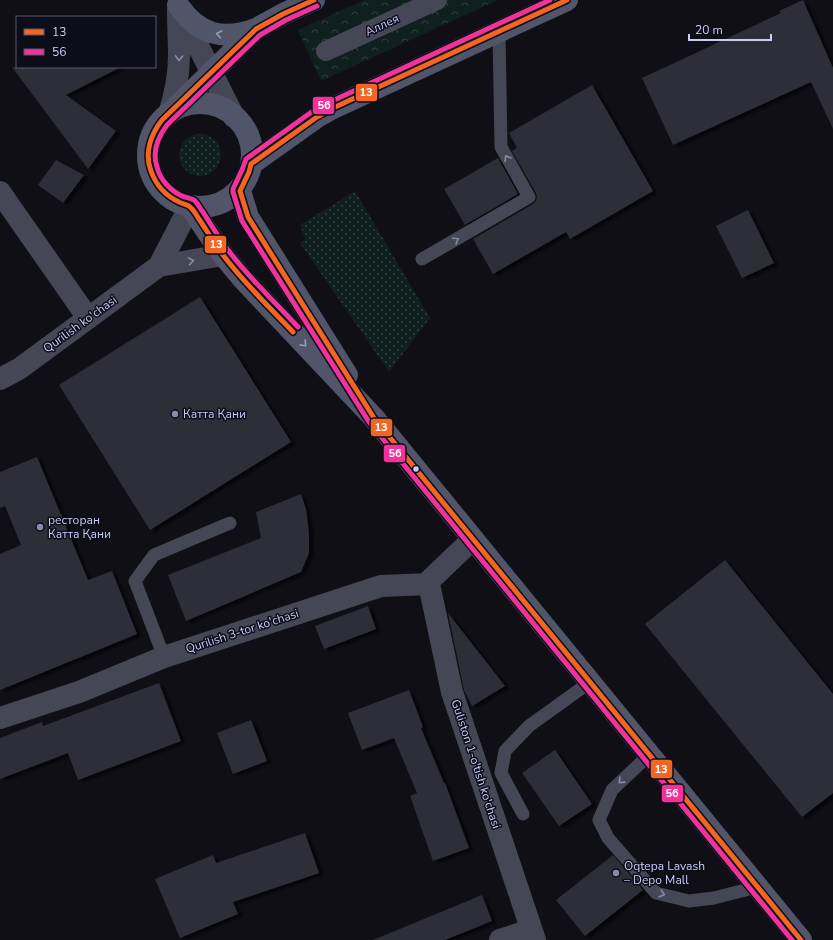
<svg xmlns="http://www.w3.org/2000/svg" width="833" height="940" viewBox="0 0 833 940" font-family="'Nunito Sans',sans-serif">
<defs>
<pattern id="grass-dots" width="8" height="8" patternUnits="userSpaceOnUse"><rect width="8" height="8" fill="#10201e"/><path d="M2 2h.1M6 6h.1" fill="none" stroke="#313f3f" stroke-width="1.8" stroke-linecap="round"/></pattern>
<pattern id="forest-crowns" width="20" height="18" patternUnits="userSpaceOnUse"><rect width="20" height="18" fill="#10201e"/><path d="M2 6a3 3 0 1 1 6 0M12 15a3 3 0 1 1 6 0" fill="none" stroke="#313f3f"/></pattern>
<filter id="shadow"><feDropShadow dx="4.5" dy="2.5" stdDeviation="1" flood-color="#0009"/></filter>
</defs>
<rect width="100%" height="100%" fill="#100f16"/>
<path fill="url(#grass-dots)" d="M179 155a21 21 0 1 1 42 0a21 21 0 1 1-42 0Z
M355 191 430 318 389 372 300 243 305 239 300 225Z"/>
<path fill="url(#forest-crowns)" d="M364 0H498L321 81 298 30Z"/>
<path fill="#2e2d39" filter="url(#shadow)" d="M803 0 833 68V129L811 82 673 145 642 78 781 13 779 11Z
M12 67H121L66 95 116 131 88 169Z
M592 85 653 191 570 239 566 232 493 274 473 239 533 204 536 201 537 197 536 193 512 151 517 148 509 133Z
M498 158 518 194 465 225 444 189Z
M56 160 84 175 63 203 38 185Z
M748 210 774 263 742 278 716 226Z
M200 297 291 442 150 530 59 385Z
M37 457 88 580 112 571 137 634 0 690V554L21 545 5 506 0 508V472Z
M301 494 306 509 309 533V553L301 572 186 621 168 575 261 538 256 512Z
M725 560 833 694V793L802 817 645 624Z
M368 606 376 629 324 649 315 626Z
M448 613 505 686 472 706 464 690Z
M159 683 181 741 78 780 68 753 0 779V738L42 722 43 726Z
M409 690 423 727 421 728 444 783H445L469 848 433 861 410 796 417 793 394 738 362 750 348 713Z
M251 720 267 761 233 774 217 733Z
M555 750 592 804 559 826 522 773Z
M305 833 319 873 233 902 238 914 180 938 155 879 213 855 216 863Z
M613 855 643 890 585 936 556 900Z
M482 895 492 921 445 940H373Z"/>
<g fill="none" stroke-linecap="round" stroke-linejoin="round">
<path stroke="#464756" stroke-width="13" d="M422 259 529 197 501 147 499 32
M164 657 135 581 154 555 230 523
M649 755 612 790 599 820 608 838 656 893 689 901 714 898 757 887
M523 814 501 773 505 751 529 726 590 682"/>
<path stroke="#464756" stroke-width="20" d="M326 51 437 0"/>
<path stroke="#464756" stroke-width="22" d="M180 10 234 117
M169 114C175 95 179 75 179 55 179 41 178 26 178 11
M0 192 88 318
M429 584 452 692 535 940
M0 718 79 692 164 657 381 586 429 584 430 580 473 539
M500 940 531 930"/>
<path stroke="#464756" stroke-width="22" d="M159 266 223 255
M0 379 19 369 159 266 190 206"/>
<path stroke="#515569" stroke-width="22" d="M178 5C198 35 223 41 256 29
M148 155a52 52 0 1 1 104 0a52 52 0 1 1-104 0Z
M173 110 256 29 283 14 314 0
M251 164 317 117 333 108 567 0
M240 191 248 217 347 375
M190 206 223 255 243 279 374 418 801 940"/>
<g stroke="#0d0c19" stroke-width="8">
<path id="bus-1" d="M567 0 333 108 317 117 251 164 249 172 240 191 248 217 374 418 801 940
M293 332C269 307 244 283 223 255 214 243 207 231 199 219 196 215 194 210 190 207 188 204 182 204 179 202 166 196 156 185 151 171 144 153 151 134 162 120L256 29 283 14 314 0"/>
</g>
<g stroke="#0d0c19" stroke-width="8">
<path id="bus-2" d="M550 0 330 102 313 111 246 159 242 170 233 189V192L242 221 369 422 792 940
M298 327C275 302 249 278 228 250 219 238 211 225 203 212 200 209 198 203 194 200 191 198 186 198 182 196 171 191 160 180 157 167 152 152 158 137 167 125L260 35 286 20 317 6"/>
</g>
<use href="#bus-1" stroke="#f26522" stroke-width="5"/>
<use href="#bus-2" stroke="#ef339a" stroke-width="5"/>
</g>
<defs><path id="oneway-chevron" d="M-2-3.5L2.5 0L-2 3.5" fill="none" stroke-width="1.6" stroke-linecap="round" stroke-linejoin="round"/></defs>
<g stroke="#9a9dbf">
<use href="#oneway-chevron" transform="translate(219 34) rotate(-169)"/>
<use href="#oneway-chevron" transform="translate(304 344) rotate(47)"/>
</g>
<g stroke="#888aa8">
<use href="#oneway-chevron" transform="translate(179 58) rotate(92)"/>
<use href="#oneway-chevron" transform="translate(507 158) rotate(-120)"/>
<use href="#oneway-chevron" transform="translate(456 240) rotate(-30)"/>
<use href="#oneway-chevron" transform="translate(191 261) rotate(-10)"/>
<use href="#oneway-chevron" transform="translate(621 781) rotate(136)"/>
<use href="#oneway-chevron" transform="translate(662 894) rotate(16)"/>
</g>
<g fill="#8a8aaa" stroke="#0d0c19" stroke-width="1.5">
<circle cx="175" cy="414" r="4"/>
<circle cx="40" cy="527" r="4"/>
<circle cx="616" cy="873" r="4"/>
</g>
<circle fill="#cbcdf9" stroke="#0d0c19" stroke-width="1.5" cx="416" cy="469" r="3.5"/>
<g text-anchor="middle" dominant-baseline="central" stroke-width="3" stroke-linejoin="round" paint-order="stroke">
<g font-size="12" fill="#cbcdf9" stroke="#0d0c19">
<text transform="translate(382 25) rotate(-25)">Аллея</text>
<text transform="translate(80 324) rotate(-36)">Qurilish ko'chasi</text>
<text transform="translate(242 631) rotate(-18)">Qurilish 3-tor ko'chasi</text>
<text transform="translate(476 764) rotate(72)">Guliston 1-o'tish ko'chasi</text>
</g>
<g font-size="12" fill="#cbcdf9" stroke="#0d0c19" text-anchor="start">
<text x="183" y="414">Катта Қани</text>
<text x="48" y="520">ресторан<tspan x="48" dy="14">Катта Қани</tspan></text>
<text x="624" y="866">Oqtepa Lavash<tspan x="624" dy="14">– Depo Mall</tspan></text>
</g>
</g>
<g stroke="#0d0c19" stroke-width="1.5">
<rect x="355" y="83" width="23" height="19" rx="4" fill="#f26522"/>
<rect x="312" y="96" width="23" height="19" rx="4" fill="#ef339a"/>
<rect x="204" y="235" width="23" height="19" rx="4" fill="#f26522"/>
<rect x="370" y="418" width="23" height="19" rx="4" fill="#f26522"/>
<rect x="383" y="444" width="23" height="19" rx="4" fill="#ef339a"/>
<rect x="650" y="759" width="23" height="20" rx="4" fill="#f26522"/>
<rect x="661" y="784" width="23" height="19" rx="4" fill="#ef339a"/>
</g>
<g font-size="11" text-anchor="middle" font-weight="bold" fill="#fff">
<text x="366" y="96">13</text>
<text x="324" y="109">56</text>
<text x="216" y="248">13</text>
<text x="381" y="431">13</text>
<text x="395" y="457">56</text>
<text x="661" y="773">13</text>
<text x="672" y="797">56</text>
</g>
<rect x="16" y="16" width="140" height="52" fill="#0d0c19" stroke="#595973"/>
<rect x="24" y="29" width="20" height="6" fill="#f26522" stroke="#595973"/>
<text x="52" y="36" font-size="12" fill="#cbcdf9">13</text>
<rect x="24" y="49" width="20" height="6" fill="#ef339a" stroke="#595973"/>
<text x="52" y="56" font-size="12" fill="#cbcdf9">56</text>
<path d="M689 34v6h82v-6" fill="none" stroke="#cbcdf9" stroke-width="2"/>
<text x="695" y="34" font-size="12" fill="#cbcdf9" stroke="#0d0c19" stroke-width="3" paint-order="stroke">20 m</text>
</svg>
